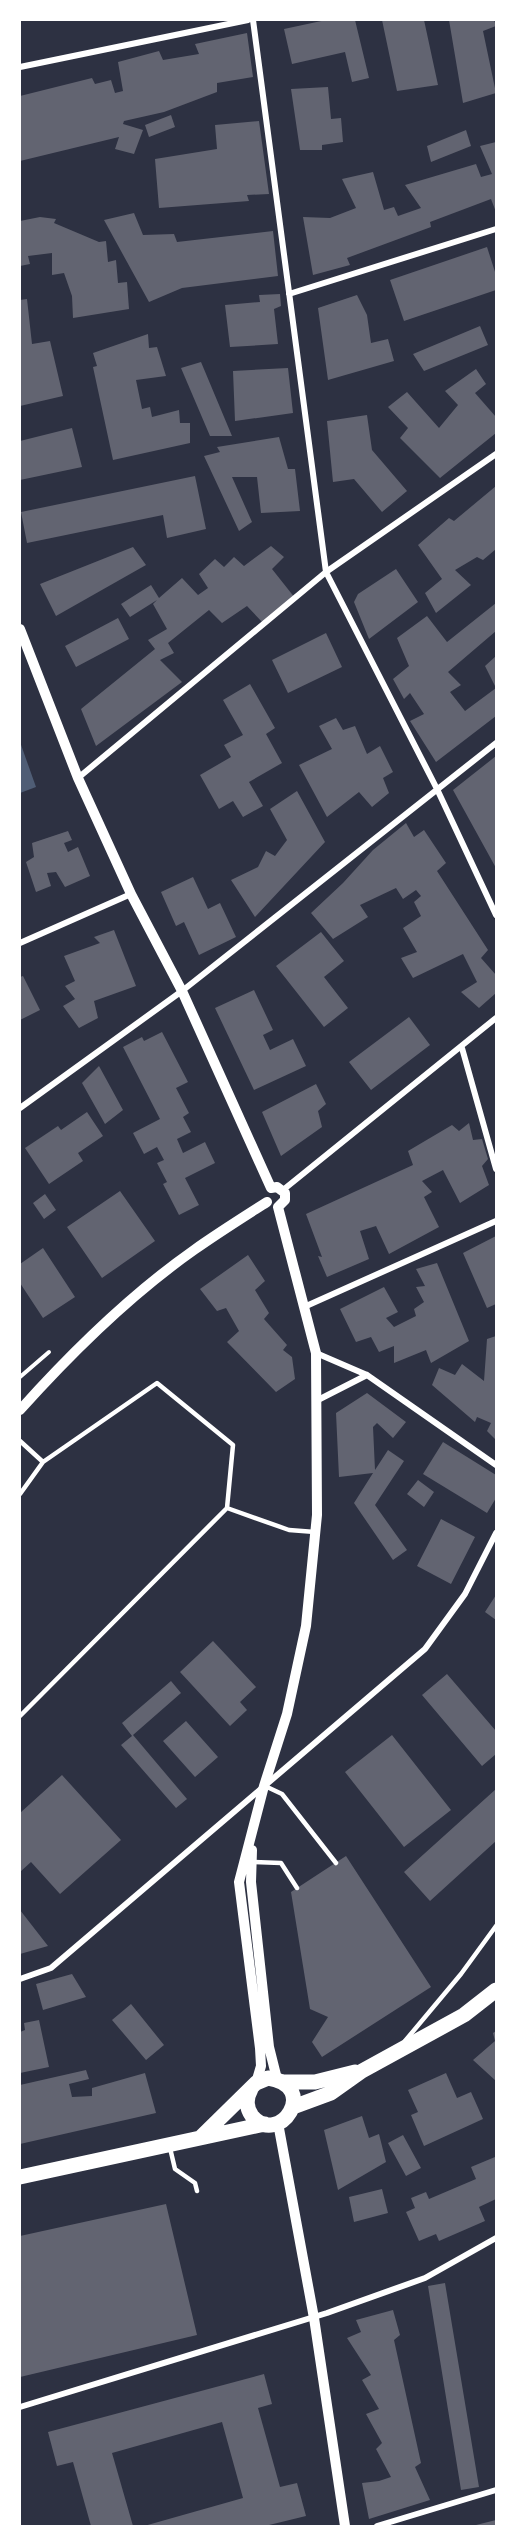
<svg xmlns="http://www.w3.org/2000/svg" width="516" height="2546" viewBox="0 0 516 2546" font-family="Helvetica,sans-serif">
<rect width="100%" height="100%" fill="#2d3142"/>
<path fill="#4f5d75" d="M20 742 36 787 20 793Z"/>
<path fill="#626471" d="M326 20H355L369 78 352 82 345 52 292 64 284 29Z
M382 20H424L438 85 397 91Z
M449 20H494L496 26 483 31 496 93 463 103Z
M247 33 253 77 217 83V92L164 112 124 121 123 124 143 130 134 154 115 149 119 137 20 161V96L92 78 95 84 111 80 115 93 123 91 118 62 159 51 163 60 199 54 195 44Z
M328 87 331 119 341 118 343 142 322 145V150H300L291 89Z
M171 115 175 127 149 137 145 125Z
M259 121 269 194 247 195 249 201 159 208 155 159 217 149 215 125Z
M466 130 471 146 431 162 427 146Z
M496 142V212L491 199 430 222 431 227 347 258 350 265 313 275 303 217 330 218 356 208 342 179 373 172 384 210 394 207 398 216 421 208 405 185 476 164 481 177 492 174 480 146Z
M134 213 143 235 174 234 177 242 273 231 278 276 182 288 149 302 104 220Z
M40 217 56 219 54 223 99 242 106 241 108 262 116 260 118 283 127 282 129 309 73 318 72 296 64 273 52 275V253L28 256 30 264 20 266V221Z
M487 247 496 275V290L404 321 390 280Z
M280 294 281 306 274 309 278 344 230 347 225 305 260 302 259 295Z
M357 295 367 315 371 343 388 339 394 361 328 380 318 308Z
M27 299 32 344 50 341 63 396 20 406V300Z
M480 326 488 345 424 371 413 354Z
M148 334 149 348 157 347 166 376 136 380 142 409 150 407 152 417 179 410 180 423H190V443L113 460 93 367 97 366 93 353Z
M201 362 232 436H210L181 368Z
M288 368 293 413 235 421 233 371Z
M476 369 486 384 475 393 496 417V433L440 478 400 438 408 428 388 407 407 392 439 428 458 405 445 391Z
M367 415 372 450 407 491 382 512 354 479 333 482 327 421Z
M72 428 82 467 20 480V441Z
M279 437 288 469H295L300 511 261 513 257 477H232L252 522 239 531 204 456 220 452 217 447Z
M195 476 206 529 167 538 163 515 27 543 21 512Z
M496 486V549L483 560 477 557 455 570 471 585 436 613 425 593 442 579 418 545 449 518 454 521Z
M271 546 284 557 272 569 295 598 263 623 247 606 222 623 209 610 168 643 174 653 160 660 182 682 96 746 81 709 155 649 148 640 167 629 153 604 157 600 130 617 121 604 151 585 159 598 182 578 198 595 208 588 199 574 215 559 224 567 234 557 244 566Z
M133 547 146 565 56 616 40 584Z
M396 569 418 602 369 639 354 602 358 594Z
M496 603V631L448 672 461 685 450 692 465 711 496 688 485 666 496 656V716L436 762 410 721 424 714 410 693 404 699 393 679 409 666 397 638 427 616 447 642Z
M118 618 129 639 76 667 65 646Z
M326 633 342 667 288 693 272 660Z
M250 684 275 728 266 734 282 763 249 782 263 806 243 817 233 801 219 809 200 775 231 757 224 745 243 735 223 700Z
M336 718 343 730 355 726 367 754 380 746 393 772 383 778 389 793 372 807 359 792 327 817 299 765 332 749 319 726Z
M496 756 495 809 496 868 453 790Z
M297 791 325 842 255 917 231 880 258 867 266 851 275 856 287 840 270 809Z
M406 823 414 837 424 830 446 863 437 871 488 950 481 958 496 975V993L479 1008 461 992 477 982 463 954 413 978 401 958 417 952 403 928 421 916 414 902 421 896 416 890 403 899 396 888 360 905 368 917 333 939 311 913 343 883 373 850Z
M68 831 72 840 64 843 68 852 78 847 90 876 65 887 56 872 47 873 51 886 36 892 26 862 34 857 32 843Z
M193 877 208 909 220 903 236 937 199 955 184 922 176 926 161 892Z
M114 930 136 986 94 1001 98 1018 79 1028 63 1006 75 999 65 986 75 981 64 956 100 943 94 937Z
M321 932 344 961 324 977 348 1008 324 1027 276 966Z
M23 976 40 1010 20 1020V977Z
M254 990 273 1030 263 1035 270 1050 293 1039 306 1066 254 1090 215 1008Z
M409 1017 430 1045 371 1090 349 1062Z
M162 1032 188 1082 176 1088 189 1113 183 1117 191 1132 177 1139 183 1153 205 1142 215 1163 185 1178 199 1205 179 1215 163 1184 167 1182 157 1163 164 1160 157 1147 144 1154 133 1133 160 1119 123 1047 142 1037 144 1041Z
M99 1066 123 1110 105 1124 82 1083Z
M316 1084 326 1104 318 1111 322 1127 281 1156 262 1112Z
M87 1112 103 1136 78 1153 83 1161 49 1184 25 1148 58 1126 61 1130Z
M469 1123 473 1140 482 1139 488 1159 482 1166 489 1185 460 1203 443 1170 422 1181 432 1192 424 1197 439 1227 389 1254 376 1226 360 1231 369 1259 327 1277 318 1256 322 1257 306 1214 413 1165 408 1151 452 1125 459 1131Z
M120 1191 155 1241 102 1278 67 1227Z
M45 1194 56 1210 44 1219 33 1203Z
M496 1236V1304L487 1308 463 1253Z
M43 1248 75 1297 43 1318 20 1283V1264Z
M248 1255 265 1281 255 1290 269 1313 264 1319 287 1345 283 1350 292 1357 295 1379 276 1392 227 1342 239 1331 226 1308 217 1311 200 1289Z
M437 1263 469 1341 431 1363 426 1350 394 1363V1346L379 1352 371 1337 356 1342 340 1309 384 1287 398 1312 386 1318 394 1327 416 1316 414 1309 424 1302 416 1287 425 1286 416 1269Z
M496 1336V1440L487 1431 491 1423 477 1417 475 1422 432 1385 439 1368 455 1375 462 1364 484 1381 487 1339Z
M367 1393 406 1422 393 1438 377 1423 373 1427 375 1470 388 1450 404 1461 375 1505 407 1550 393 1560 354 1503 373 1473 339 1477 336 1413Z
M443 1442 496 1475V1498L487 1513 423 1474Z
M418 1480 434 1492 424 1507 407 1494Z
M441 1519 475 1537 451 1584 417 1566Z
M496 1595V1620L485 1612Z
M213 1641 256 1687 240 1702 247 1710 230 1726 180 1672Z
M447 1674 496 1731V1754L482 1766 422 1695Z
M171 1681 181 1693 133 1735 187 1799 176 1808 121 1745 132 1736 122 1723Z
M186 1721 218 1757 195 1777 163 1741Z
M392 1735 451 1810 404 1847 345 1772Z
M62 1775 121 1840 60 1894 31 1862 20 1872V1813Z
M496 1789V1841L430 1901 404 1872Z
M346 1856 431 1987 322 2057 312 2042 328 2017 310 2009 291 1892Z
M20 1910 48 1946 20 1954Z
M72 1974 86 1997 43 2010 36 1984Z
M131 2004 164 2045 146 2060 112 2020Z
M39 2020 49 2067 20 2073V2032L25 2030 24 2023Z
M496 2031V2081L473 2060 495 2041 493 2033Z
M86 2070 89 2079 69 2084 72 2097 92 2096V2088L145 2073 156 2113 20 2144V2085Z
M446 2073 457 2098 471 2092 483 2119 424 2146 411 2115 418 2112 408 2090Z
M362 2116 369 2138 379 2134 386 2162 338 2190 324 2130Z
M403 2135 421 2168 406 2176 388 2143Z
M495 2157 496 2199 479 2207 485 2221 439 2241 436 2234 419 2241 406 2212 415 2208 411 2198 426 2192 429 2199 476 2179 471 2167Z
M382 2189 388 2213 354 2222 349 2197Z
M166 2204 197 2335 20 2377V2236Z
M445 2283 479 2487 461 2490 428 2286Z
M393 2310 400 2335 394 2340 421 2463 415 2467 430 2500 369 2519 362 2483 379 2481 391 2477 376 2449 382 2443 366 2414 379 2409 362 2380 371 2375 347 2338 361 2332 356 2320Z
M264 2374 272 2404 258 2408 280 2487 297 2483 306 2516 265 2526H144L243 2498 222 2422 112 2453 133 2526H91L73 2462 57 2466 48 2432Z
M496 2520V2526H472Z"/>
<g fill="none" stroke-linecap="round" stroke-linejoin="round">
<path stroke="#fff" stroke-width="4" d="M20 1377 49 1352"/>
<path stroke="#fff" stroke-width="4.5" d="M20 1441 43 1462
M20 1494 43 1462 157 1383 233 1445 227 1508 20 1716
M227 1508 289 1530 315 1532
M265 1786 282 1794 336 1863
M251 1862 281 1863 297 1888
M405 2041 461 1974 496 1926
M170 2148 175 2169 195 2183 197 2191"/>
<path stroke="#fff" stroke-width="6" d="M253 20 326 572 437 789 496 915
M20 67 248 20
M289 294 496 229
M78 778 326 572 496 454
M20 943 131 894
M462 1048 496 1169
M20 1108 182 991 496 743
M283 1190 496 1018
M304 1307 496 1221
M316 1353 367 1375 496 1465
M316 1401 367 1375
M20 1979 51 1968 425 1649 465 1594 496 1533
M20 2407 327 2313 425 2278 496 2238
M377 2526 496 2490"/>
<path stroke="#fff" stroke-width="10" d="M20 629 78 778 131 894 182 991 271 1188
M271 1188 277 1187 285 1193V1200L278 1207
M20 1410C72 1352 130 1295 194 1250 218 1233 242 1218 267 1202
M252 1850 251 1882 269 2047 277 2079
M256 2083 261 2066 260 2048 239 1882 264 1786 287 1714 306 1626 317 1515 316 1353 278 1207
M278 2123 314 2318 345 2526"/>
<path stroke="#fff" stroke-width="15" d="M284 2082H315L355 2072
M293 2107 331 2093 362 2071 464 2015 496 1990
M201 2137 256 2083 268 2078C321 2086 279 2148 252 2116 246 2108 246 2098 251 2089
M20 2177 265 2124"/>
</g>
<rect width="516" height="2546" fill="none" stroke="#ffffff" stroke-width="42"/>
</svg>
